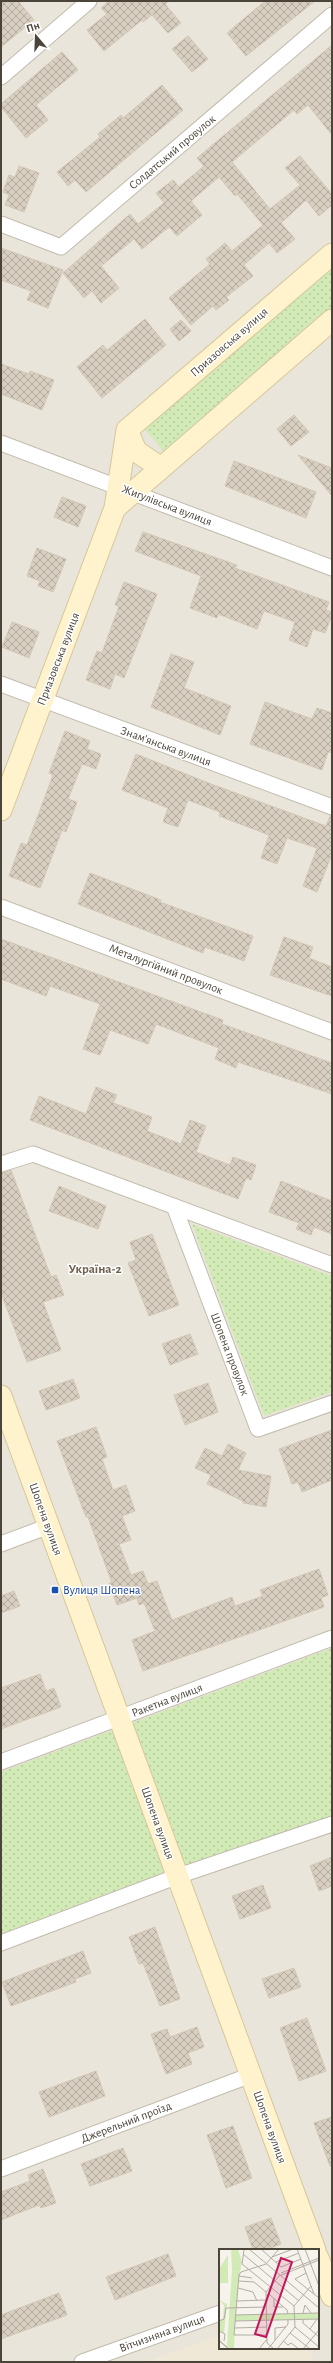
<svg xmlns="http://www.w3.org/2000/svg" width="333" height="2363" viewBox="0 0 333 2363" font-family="'Alegreya Sans',sans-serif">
<defs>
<pattern id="grass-dots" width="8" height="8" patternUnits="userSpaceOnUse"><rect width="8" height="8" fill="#d2eab5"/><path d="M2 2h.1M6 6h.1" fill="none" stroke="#b6ca9c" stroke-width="1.8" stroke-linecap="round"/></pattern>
<pattern id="building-cross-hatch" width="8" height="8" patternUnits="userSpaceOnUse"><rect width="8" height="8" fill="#d8cfc1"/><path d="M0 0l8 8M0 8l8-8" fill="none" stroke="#b1aa9e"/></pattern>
</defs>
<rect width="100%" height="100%" fill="#f6f3ec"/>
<path fill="#eae5da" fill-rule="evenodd" d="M1 1H332V2362H1ZM220 2250H318V2348H220Z"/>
<path fill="#efe8d6" d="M220 2335V2348H309L314 2362H145Z"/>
<path fill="url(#grass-dots)" d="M332 265V308L164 452 143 427Z
M192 1224 332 1276V1392L264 1416Z
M332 1648V1816L165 1872 1 1934V1772Z"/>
<path fill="url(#building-cross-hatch)" stroke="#d3c7b4" d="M1 1H18L34 20 1 47Z
M109 1H169L165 4 181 23 168 33 152 15 143 22 142 20 104 51 87 30 107 14 101 8Z
M265 1H315L246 56 227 33Z
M188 36 208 59 192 72 172 49Z
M332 45V135L308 105 297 114 294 110 232 162 270 209 300 185 285 168 300 156 332 194V205L319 216 306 200 281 223 295 239 277 253 269 243 244 265 253 276 226 297 229 300 216 310 213 306 191 325 169 298 210 264 206 259 225 243 232 251 263 225 237 194 235 196 219 177 191 201 202 215 177 236 169 227 142 249 134 239 101 266 119 288 101 303 92 291 84 298 63 273 130 214 138 224 164 203 156 193 173 180 179 187 204 166 197 158Z
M62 52 78 70 36 105 48 120 26 138 1 107V104Z
M162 85 183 110 86 192 75 180 68 186 57 172 100 137 98 134 121 115 123 118Z
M19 166 39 173 24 212 5 205 9 195 3 192 9 175 15 177Z
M1 248 63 270 48 308 27 300 31 291 1 280Z
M145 319 166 345 102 398 77 367 103 345 107 350Z
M181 320 191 331 179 341 170 329Z
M1 364 29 374 30 371 54 380 42 410 1 394Z
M294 415 309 432 291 446 277 429Z
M298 455 332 468V496Z
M234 461 316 492 306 518 225 486Z
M62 497 86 506 78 527 54 517Z
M143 532 237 565 235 568 329 602 326 610 332 612V615L325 633 313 629 307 647 289 640 295 622 264 611 257 629 218 614 217 618 190 608 201 576 135 551Z
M37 548 66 559 53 592 38 586 40 581 27 576Z
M124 582 157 594 124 678 115 674 110 689 86 680 97 651 102 653 119 606 115 605Z
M12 622 39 632 29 658 2 647Z
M171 654 194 662 184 688 231 706 220 735 151 707Z
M265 702 312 719 317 708 332 713V753L328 752 322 770 250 744Z
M65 731 90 741 87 749 101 754 96 769 82 764 68 799 77 802 66 832 62 830 40 888 9 876 21 843 27 845 53 775 49 773Z
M136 754 211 784 326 826 330 816H332V854L317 892 303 886 317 848 287 838 277 864 261 858 269 835 219 816 220 812 188 800 178 827 163 822 168 808 122 790Z
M90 873 161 900 160 902 253 936 244 961 205 947 203 953 78 904Z
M284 937 313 947 309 958 332 967V996L270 975Z
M1 939 179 1004 223 1020 222 1024 332 1063V1094L238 1062 236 1068 215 1059 219 1048 156 1024 148 1044 110 1030 100 1055 83 1049 100 1004 50 986 46 996 1 979Z
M96 1087 117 1095 113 1103 152 1117 147 1131 181 1144 190 1120 206 1126 196 1152 230 1165 233 1157 256 1165 251 1180 246 1178 238 1199 30 1120 39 1096 86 1114Z
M11 1170 51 1277 56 1275 64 1295 43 1302 61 1350 27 1362 1 1293V1173Z
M281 1181 332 1201V1234L314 1227 311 1235 296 1229 299 1223 269 1212Z
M59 1186 106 1206 98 1229 49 1211Z
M152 1234 179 1305 149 1316 128 1263 136 1260 130 1242Z
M190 1334 198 1354 170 1365 162 1344Z
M73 1379 80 1398 46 1410 39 1391Z
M208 1383 218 1412 185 1425 174 1395Z
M96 1427 107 1457 102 1459 113 1490 126 1485 135 1511 122 1516 131 1540 119 1544 131 1575 143 1571 148 1584 157 1581 172 1620 232 1597 235 1606 263 1596 260 1590 319 1569 328 1595 321 1598 324 1607 143 1671 132 1640 155 1631 144 1603 139 1605 137 1598 117 1605 109 1583H112L88 1517H86L57 1441Z
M332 1430V1480L302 1492 298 1482 292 1484 279 1449Z
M228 1444 246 1453 238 1470 271 1476 266 1507 243 1503V1501L207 1484 211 1475 195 1468 205 1448 222 1456Z
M14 1591 20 1606 1 1613V1596Z
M40 1674 46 1691 54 1688 61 1707 1 1729V1688Z
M332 1857V1886L319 1891 310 1866Z
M263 1885 271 1908 240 1919 232 1896Z
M155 1927 180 1999 160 2006 143 1963 139 1964 129 1937Z
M83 1951 91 1973 75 1979 76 1982 11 2006 2 1982Z
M294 1968 301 1987 269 1998 262 1979Z
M307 2018 326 2071 299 2081 280 2028Z
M197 2027 204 2047 188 2053 192 2064 166 2074 151 2034 167 2029 170 2037Z
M96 2071 105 2096 49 2117 39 2092Z
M332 2117V2166H330L314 2123Z
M233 2126 252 2178 226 2188 207 2135Z
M123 2148 132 2171 90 2186 81 2164Z
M43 2169 56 2203 41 2208 39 2205 1 2220V2192L30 2181 28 2175Z
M271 2218 281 2244 265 2250H253L245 2227Z
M168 2254 176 2276 115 2300 106 2277Z
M59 2293 67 2315 1 2339V2315Z"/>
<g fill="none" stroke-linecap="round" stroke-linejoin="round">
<g stroke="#c2bbae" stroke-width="17">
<path id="street" d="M1 77 89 1
M1 224 61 247 332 15
M1 443 332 568
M1 684 332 807
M1 907 332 1032
M1 1164 33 1154 332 1265
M174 1206 258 1429 332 1403
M1 1544 49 1526
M1 1762 332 1638
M1 1943 178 1876 332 1824
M1 2169 251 2075
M82 2362 220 2313"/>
</g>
<g stroke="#d6c79b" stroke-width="23">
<path id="secondary" d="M127 430 332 254
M127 430 136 451 161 468
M115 508 332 320
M1 810 115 508 127 430
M1 1396 315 2250
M318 2258 332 2296"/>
</g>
<use href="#street" stroke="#fff" stroke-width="15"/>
<use href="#secondary" stroke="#fff3cd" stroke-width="21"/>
</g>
<rect fill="#1a4fb4" stroke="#fff" stroke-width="1.5" x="51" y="1586" width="8" height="8" rx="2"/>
<g text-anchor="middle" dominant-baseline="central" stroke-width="3" stroke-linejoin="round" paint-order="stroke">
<g font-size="12" fill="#4b4439" stroke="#fff">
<text transform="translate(172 152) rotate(-40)">Солдатський провулок</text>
<text transform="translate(229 342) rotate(-41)">Приазовська вулиця</text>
<text transform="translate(167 505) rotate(21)">Жигулівська вулиця</text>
<text transform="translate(58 659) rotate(-69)">Приазовська вулиця</text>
<text transform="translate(166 746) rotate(20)">Знам’янська вулиця</text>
<text transform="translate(166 969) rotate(21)">Металургійний провулок</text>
<text transform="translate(230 1354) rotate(69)">Шопена провулок</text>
<text transform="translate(46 1519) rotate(70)">Шопена вулиця</text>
<text transform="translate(167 1700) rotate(-21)">Ракетна вулиця</text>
<text transform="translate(158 1823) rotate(70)">Шопена вулиця</text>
<text transform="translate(126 2122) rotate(-21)">Джерельний проїзд</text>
<text transform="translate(270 2127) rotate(70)">Шопена вулиця</text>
<text transform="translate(162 2333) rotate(-20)">Вітчизняна вулиця</text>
</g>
<g font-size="12" fill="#164399" stroke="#fff" text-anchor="start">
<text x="63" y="1590">Вулиця Шопена</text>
</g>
<g font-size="13" font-weight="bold" fill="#6e6250" stroke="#fff">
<text x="95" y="1269">Україна-2</text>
</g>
</g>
<g transform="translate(219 2249)">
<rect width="100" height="100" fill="#f6f3ec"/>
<path d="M9 6V34H0V20ZM13 22 21 23 16 66 100 64V70L16 72 15 100H11L8 97ZM0 51 8 55 5 84 0 82V71L4 70 5 56Z" fill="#d2eab5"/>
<path d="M12 0H19L23 13 21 23 13 22Z" fill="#d2eab5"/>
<path fill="none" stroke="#b2ada4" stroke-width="1" d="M30 0 100 59M42 0 62 18 82 10M78 0 95 45M86 0 100 37M25 1 23 15 75 57M24 5 80 52M53 8 74 0M57 13 80 4M47 15 22 23 20 26 15 86H48M47 15 60 0M62 24 100 9M87 24 76 30 100 49M20 27 33 29M60 27 100 11M20 32 35 33 47 43 48 94 55 100M19 39 34 43 38 52M47 43 60 27M47 46H51L68 61 69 65M55 50V58H64M17 52 47 51M84 64 86 56 92 64M16 66 100 64M84 71V74L100 88M0 72 5 70 7 59 47 58M16 72 100 70M76 78 100 98M15 79 48 78M91 80 98 70M0 82 6 85 5 92M71 84 91 100M0 91 10 100M56 91V79L67 78M0 92 10 100M64 92 69 96 72 94 80 100M40 100 48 90M49 100 69 75V71M58 100 76 78 75 57 92 37M84 100 100 81"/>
<path fill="#c2185b" fill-opacity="0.15" stroke="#c2185b" stroke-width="2" d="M62 9 73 13 47 88 36 85Z"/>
<rect width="100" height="100" fill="none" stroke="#4b4439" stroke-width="2"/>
</g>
<rect width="333" height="2363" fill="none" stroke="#4b4439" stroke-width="4"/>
<g transform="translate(36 36) rotate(341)" stroke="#ffffff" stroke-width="3" paint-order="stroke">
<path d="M0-3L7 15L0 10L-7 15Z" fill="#4b4439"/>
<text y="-6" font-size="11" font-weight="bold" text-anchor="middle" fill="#4b4439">Пн</text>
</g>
</svg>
